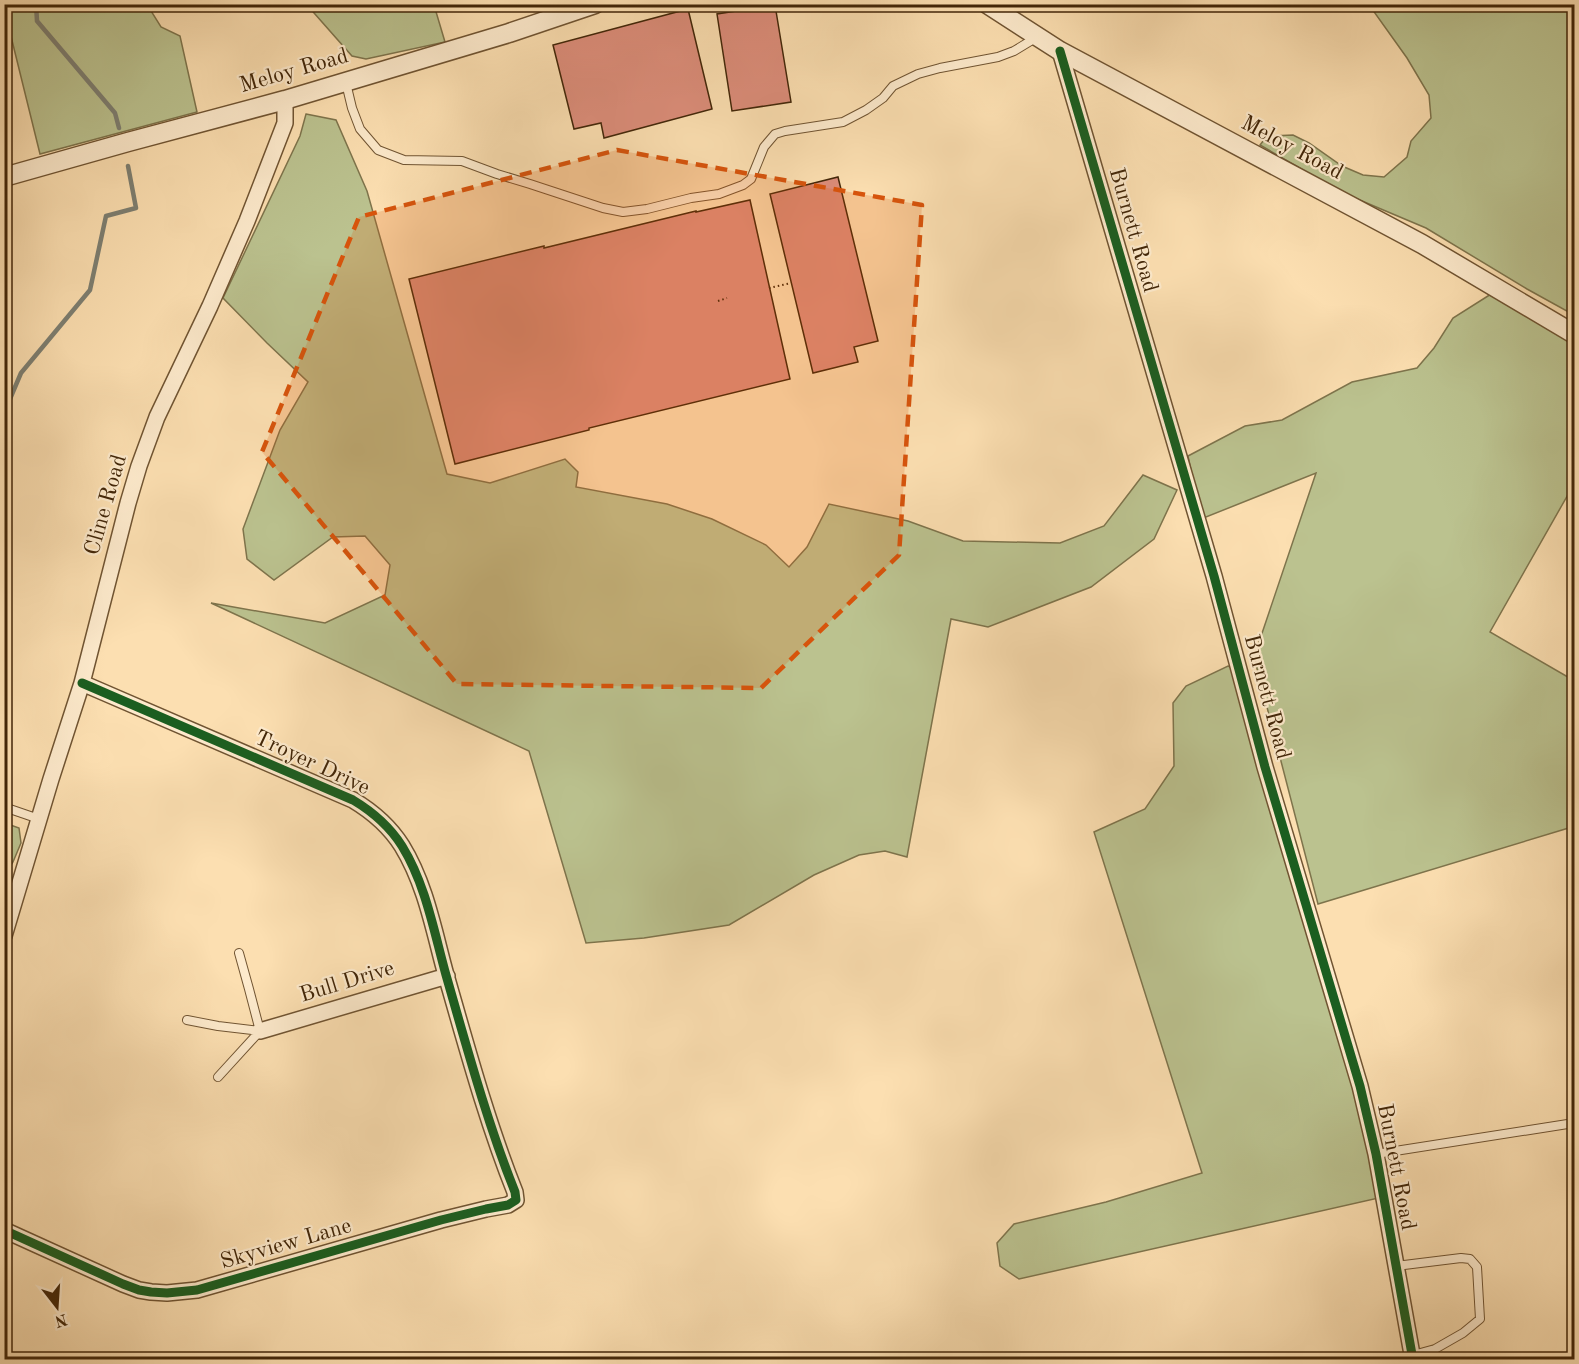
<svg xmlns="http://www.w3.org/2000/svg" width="1579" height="1364" viewBox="0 0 1579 1364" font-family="'Old Standard TT',serif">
<rect width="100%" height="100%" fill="#fcdfb1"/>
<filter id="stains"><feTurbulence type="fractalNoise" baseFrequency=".00333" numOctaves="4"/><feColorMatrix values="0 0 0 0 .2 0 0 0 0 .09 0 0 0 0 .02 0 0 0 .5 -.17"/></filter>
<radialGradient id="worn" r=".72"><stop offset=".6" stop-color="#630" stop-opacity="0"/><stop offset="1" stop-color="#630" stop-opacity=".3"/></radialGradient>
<path fill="#bbc28f" stroke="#7e744c" stroke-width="1.5" d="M4 5H149L151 11 161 27 180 36 197 112 40 154 5 12Z
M307 5H434L445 42 366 59 352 56Z
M1371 5H1574V315L1527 289 1426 228 1343 193 1260 145 1267 136 1293 135 1309 143 1342 166 1363 175 1384 177 1407 157 1411 141 1431 118 1429 95 1407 58 1372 9Z
M306 114 336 120 367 191 447 474 490 483 565 459 578 472 576 487 667 504 712 519 766 545 789 567 807 547 829 504 908 521 963 541 1060 543 1104 526 1143 475 1177 490 1154 539 1091 587 988 627 951 619 907 857 885 851 859 855 814 875 729 925 644 938 586 943 529 751 211 603 325 623 385 595 390 565 365 536 333 537 274 580 247 559 243 529 280 430 308 382 267 343 223 298 300 136Z
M1499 289 1574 334V484L1490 632 1573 680 1574 679V834L1572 827 1318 904 1254 657 1316 473 1201 519 1188 456 1245 426 1282 420 1352 382 1417 368 1434 348 1453 318Z
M1228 666 1239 671 1383 1197 1019 1279 1000 1266 997 1243 1014 1224 1106 1202 1202 1173 1094 832 1145 809 1174 766 1173 703 1186 686Z
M5 823 19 828 21 843 13 862 5 875Z"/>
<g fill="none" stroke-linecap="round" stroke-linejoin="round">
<path stroke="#7d7f72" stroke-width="4.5" d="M36 4 37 21 115 113 119 128
M4 413 21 373 90 290 106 216 136 208 128 166"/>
</g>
<path fill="#dc8d7a" stroke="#422608" stroke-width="1.5" d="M775 5 791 102 732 111 717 14Z
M688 9 712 109 604 138 601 123 574 129 553 45Z
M838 177 878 341 854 347 858 362 813 373 770 194Z
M750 200 790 379 589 428V430L455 464 409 279 544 246V248L696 211V212Z"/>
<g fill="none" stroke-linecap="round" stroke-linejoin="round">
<g stroke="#705432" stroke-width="10">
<path id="service" d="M346 83 352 108 360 129 378 150 404 160 462 161 497 174 530 184 603 208 623 212 647 209 691 198 719 194 743 185 751 179 764 147 775 134 785 131 843 122 866 110 883 98 893 86 918 74 940 68 998 57 1014 51 1037 37
M4 807 39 819
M187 1020 218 1026 260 1031
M218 1077 260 1031 249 989 239 953
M1376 1154 1574 1123
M1396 1266 1461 1258 1470 1259 1477 1267 1480 1319 1463 1333 1435 1349 1413 1355"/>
</g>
<g stroke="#705432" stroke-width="18">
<path id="minor" d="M1060 51 1214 576 1265 767 1360 1086 1376 1154 1413 1360
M4 936 51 779 82 683 128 503 139 466 157 417 210 306 247 221 285 123V100
M260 1031 447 976
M4 1230 123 1284 139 1290 151 1292 167 1293 197 1290 441 1220 486 1209 508 1205 516 1200 515 1192C487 1122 467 1048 446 975 434 932 426 885 402 846 390 827 373 812 353 800L82 683"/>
</g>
<g stroke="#705432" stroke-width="21">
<path id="tertiary" d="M987 4 1060 51 1422 244 1574 334
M4 177 128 142 285 100 509 33 595 4"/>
</g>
<path stroke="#422608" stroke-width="2" stroke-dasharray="1.5 3" stroke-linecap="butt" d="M769 288 791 283
M718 301 727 298"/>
<use href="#service" stroke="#fdeacc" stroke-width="8"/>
<use href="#minor" stroke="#fdeacc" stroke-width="15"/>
<use href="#tertiary" stroke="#fdeacc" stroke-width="18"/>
<g stroke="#fdeacc" stroke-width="13">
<path id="cycleway" d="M1060 51 1214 576 1265 767 1360 1086 1376 1154 1413 1360
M4 1230 123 1284 139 1290 151 1292 167 1293 197 1290 441 1220 486 1209 508 1205 516 1200 515 1192C487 1122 467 1048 446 975 434 932 426 885 402 846 390 827 373 812 353 800L82 683"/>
</g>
<use href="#cycleway" stroke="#1b5e20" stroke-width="9"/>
</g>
<path fill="#d7540c" fill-opacity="0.2" stroke="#d7540c" stroke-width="4.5" stroke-dasharray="12 8" stroke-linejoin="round" d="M617 150 922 205 899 555 761 688 457 684 262 452 359 217Z"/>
<g text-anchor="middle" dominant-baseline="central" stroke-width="4.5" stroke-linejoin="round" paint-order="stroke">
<g font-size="22" fill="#422608" stroke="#fdeacc">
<text transform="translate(294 71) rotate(-16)">Meloy Road</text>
<text transform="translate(1292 148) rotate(28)">Meloy Road</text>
<text transform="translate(1133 230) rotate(74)">Burnett Road</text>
<text transform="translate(106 505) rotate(-74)">Cline Road</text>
<text transform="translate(1267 697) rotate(75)">Burnett Road</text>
<text transform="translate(312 763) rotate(25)">Troyer Drive</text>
<text transform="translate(347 982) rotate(-17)">Bull Drive</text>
<text transform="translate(1396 1167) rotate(79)">Burnett Road</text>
<text transform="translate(286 1244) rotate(-16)">Skyview Lane</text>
</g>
</g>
<rect width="1579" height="1364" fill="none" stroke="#fcdfb1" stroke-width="24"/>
<rect x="6" y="6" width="1567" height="1352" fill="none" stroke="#422608" stroke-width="3"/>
<rect x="12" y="12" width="1555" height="1340" fill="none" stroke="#422608" stroke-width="1.5"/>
<g transform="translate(57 1307) rotate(163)" stroke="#fdeacc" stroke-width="4.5" paint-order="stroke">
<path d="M0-4.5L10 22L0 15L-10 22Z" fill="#422608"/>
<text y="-9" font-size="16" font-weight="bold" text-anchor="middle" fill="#422608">N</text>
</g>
<rect width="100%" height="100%" filter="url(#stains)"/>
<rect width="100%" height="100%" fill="url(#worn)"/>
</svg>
